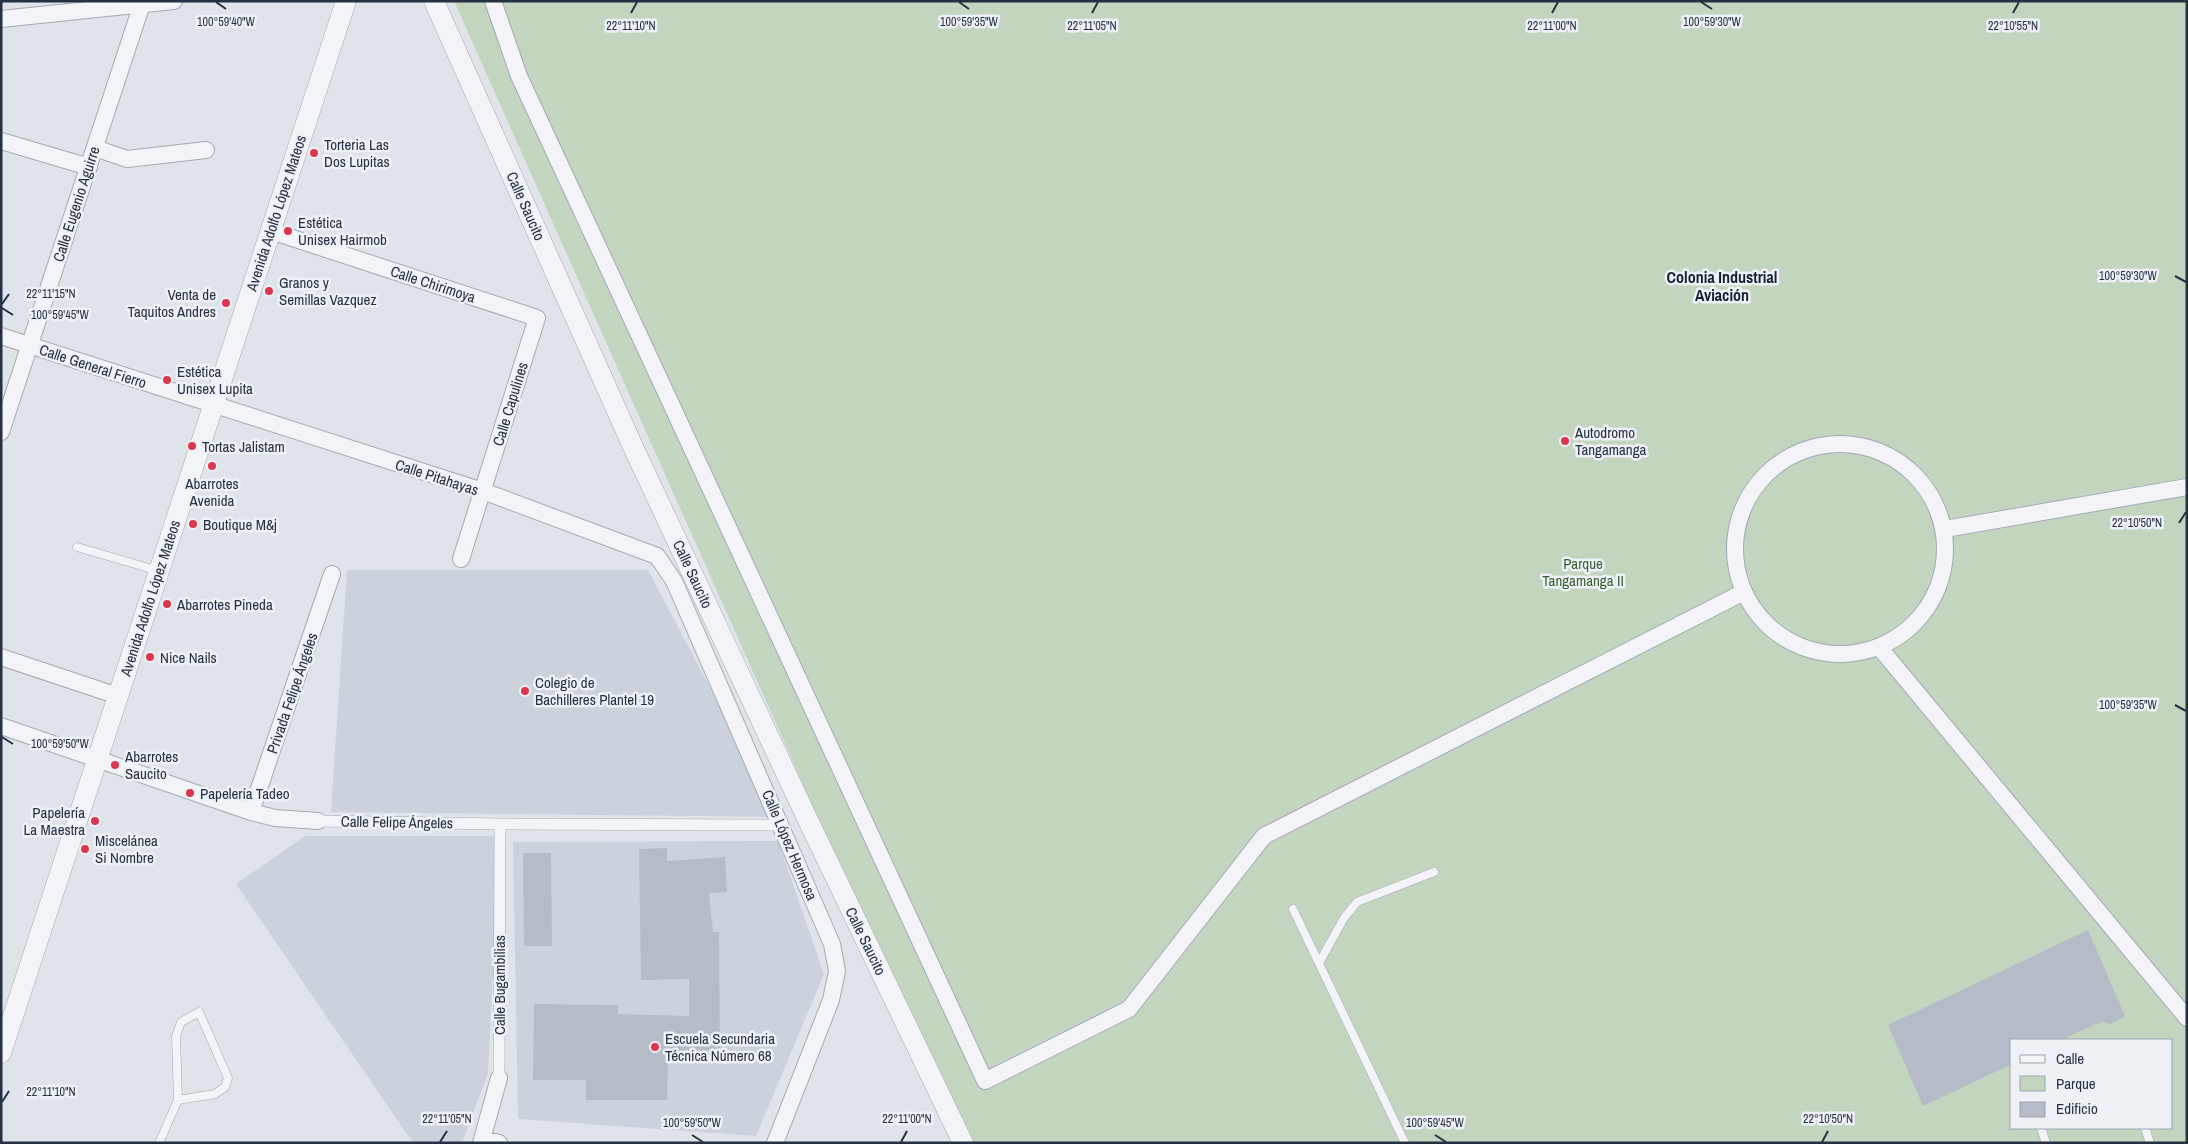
<svg xmlns="http://www.w3.org/2000/svg" width="2188" height="1144" viewBox="0 0 2188 1144" font-family="'Archivo Narrow',sans-serif">
<rect width="100%" height="100%" fill="#dfe3ea"/>
<path fill="#ccd2dc" d="M347 570H648L778 817 331 812Z
M305 836H500L488 1073 462 1143H413L236 884Z
M778 841 824 974 756 1136 518 1119 513 842Z"/>
<path fill="#c4d5bf" fill-rule="evenodd" d="M454 1H2187V1143H963ZM2012 1040H2172V1128H2012Z"/>
<path fill="#b5bcc8" d="M667 848V861L725 857 727 892 709 893 713 932H719L720 1050 668 1051 667 1100H586V1080H533L534 1004 618 1005V1014L689 1016V979L641 980 639 849Z
M523 853H551L552 946H524Z
M2088 930 2125 1016 2110 1025 2104 1022 2096 1024 2061 1040H2012V1064L1923 1106 1888 1025Z"/>
<g fill="none" stroke-linecap="round" stroke-linejoin="round">
<g stroke="#a4aab5" stroke-width="9">
<path id="service" d="M77 547 159 571
M1293 909 1405 1143
M1319 963 1344 918 1357 902 1434 872
M2041 1128 2046 1143
M2145 1128 2150 1143
M159 1143 178 1100 176 1036 181 1022 199 1012 228 1078 225 1087 215 1094 178 1100"/>
</g>
<g stroke="#a4aab5" stroke-width="12">
<path id="pedestrian" d="M318 821 500 824 782 825
M499 1078 500 824"/>
</g>
<g stroke="#a4aab5" stroke-width="18">
<path id="minor" d="M493 1 519 76 985 1081 1129 1009 1264 836 1744 592
M1 19 174 1
M1 141 89 167
M95 148 127 159 206 150
M271 231 537 318 461 559
M1 336 483 491 657 556 674 581 832 944 837 971 831 1000 775 1143
M1 432 142 4
M1735 549a105 105 0 1 1 210 0a105 105 0 1 1-210 0Z
M1945 529 2187 487
M1879 647 2187 1018
M1 657 118 696
M1 726 251 812 275 818 318 821
M251 812 332 574
M482 1139 499 1143
M481 1143 499 1078"/>
</g>
<g stroke="#a4aab5" stroke-width="21">
<path id="tertiary" d="M434 1 634 449 806 816 963 1143
M1 1053 346 1"/>
</g>
<use href="#service" stroke="#f2f4f8" stroke-width="8"/>
<use href="#pedestrian" stroke="#f2f4f8" stroke-width="11"/>
<use href="#minor" stroke="#f2f4f8" stroke-width="16"/>
<use href="#tertiary" stroke="#f2f4f8" stroke-width="20"/>
</g>
<path fill="none" stroke="#263043" stroke-width="2" d="M216 2 226 9M959 2 969 9M1701 2 1712 9M631 13 637 2M1092 13 1098 2M1552 13 1558 2M2013 13 2019 2M2175 276 2186 282M2 304 9 294M2 308 13 315M2179 523 2186 512M2175 705 2186 711M2 737 13 744M2 1102 9 1091M692 1135 703 1142M1435 1135 1446 1142M440 1142 447 1131M901 1142 907 1131M1822 1142 1828 1131"/>
<g fill="#de354f" stroke="#eef2f7" stroke-width="2">
<circle cx="314" cy="153" r="5"/>
<circle cx="288" cy="231" r="5"/>
<circle cx="269" cy="291" r="5"/>
<circle cx="226" cy="303" r="5"/>
<circle cx="167" cy="380" r="5"/>
<circle cx="1565" cy="441" r="5"/>
<circle cx="192" cy="446" r="5"/>
<circle cx="212" cy="466" r="5"/>
<circle cx="193" cy="524" r="5"/>
<circle cx="167" cy="604" r="5"/>
<circle cx="150" cy="657" r="5"/>
<circle cx="525" cy="691" r="5"/>
<circle cx="115" cy="765" r="5"/>
<circle cx="190" cy="793" r="5"/>
<circle cx="95" cy="821" r="5"/>
<circle cx="85" cy="849" r="5"/>
<circle cx="655" cy="1047" r="5"/>
</g>
<g text-anchor="middle" dominant-baseline="central" stroke-width="5" stroke-linejoin="round" paint-order="stroke">
<g font-size="15" fill="#263043" stroke="#eef2f7" text-anchor="start">
<text x="324" y="144">Torteria Las<tspan x="324" dy="17">Dos Lupitas</tspan></text>
<text x="298" y="222">Estética<tspan x="298" dy="17">Unisex Hairmob</tspan></text>
<text x="279" y="282">Granos y<tspan x="279" dy="17">Semillas Vazquez</tspan></text>
<text x="216" y="294" text-anchor="end">Venta de<tspan x="216" dy="17">Taquitos Andres</tspan></text>
<text x="177" y="371">Estética<tspan x="177" dy="17">Unisex Lupita</tspan></text>
<text x="1575" y="432">Autodromo<tspan x="1575" dy="17">Tangamanga</tspan></text>
<text x="202" y="446">Tortas Jalistam</text>
<text x="212" y="483" text-anchor="middle">Abarrotes<tspan x="212" dy="17">Avenida</tspan></text>
<text x="203" y="524">Boutique M&amp;j</text>
<text x="177" y="604">Abarrotes Pineda</text>
<text x="160" y="657">Nice Nails</text>
<text x="535" y="682">Colegio de<tspan x="535" dy="17">Bachilleres Plantel 19</tspan></text>
<text x="125" y="756">Abarrotes<tspan x="125" dy="17">Saucito</tspan></text>
<text x="200" y="793">Papelería Tadeo</text>
<text x="85" y="812" text-anchor="end">Papelería<tspan x="85" dy="17">La Maestra</tspan></text>
<text x="95" y="840">Miscelánea<tspan x="95" dy="17">Si Nombre</tspan></text>
<text x="665" y="1038">Escuela Secundaria<tspan x="665" dy="17">Técnica Número 68</tspan></text>
</g>
<g font-size="15" fill="#263043" stroke="#eef2f7">
<text transform="translate(76 204) rotate(-72)">Calle Eugenio Aguirre</text>
<text transform="translate(526 206) rotate(66)">Calle Saucito</text>
<text transform="translate(276 213) rotate(-72)">Avenida Adolfo López Mateos</text>
<text transform="translate(433 284) rotate(18)">Calle Chirimoya</text>
<text transform="translate(93 366) rotate(18)">Calle General Fierro</text>
<text transform="translate(510 404) rotate(-73)">Calle Capulines</text>
<text transform="translate(437 477) rotate(18)">Calle Pitahayas</text>
<text transform="translate(693 574) rotate(65)">Calle Saucito</text>
<text transform="translate(150 598) rotate(-72)">Avenida Adolfo López Mateos</text>
<text transform="translate(292 693) rotate(-71)">Privada Felipe Ángeles</text>
<text transform="translate(397 822) rotate(1)">Calle Felipe Ángeles</text>
<text transform="translate(790 845) rotate(67)">Calle López Hermosa</text>
<text transform="translate(866 941) rotate(64)">Calle Saucito</text>
<text transform="translate(499 985) rotate(-90)">Calle Bugambilias</text>
</g>
<g font-size="15" fill="#3a6031" stroke="#eef2f7">
<text x="1583" y="563">Parque<tspan x="1583" dy="17">Tangamanga II</tspan></text>
</g>
<g font-size="16" font-weight="bold" fill="#182133" stroke="#eef2f7">
<text x="1722" y="277">Colonia Industrial<tspan x="1722" dy="18">Aviación</tspan></text>
</g>
</g>
<g font-size="12" text-anchor="middle" fill="#263043" stroke="#eef2f7" stroke-width="5" stroke-linejoin="round" paint-order="stroke">
<text x="226" y="26">100°59'40"W</text>
<text x="969" y="26">100°59'35"W</text>
<text x="1712" y="26">100°59'30"W</text>
<text x="631" y="30">22°11'10"N</text>
<text x="1092" y="30">22°11'05"N</text>
<text x="1552" y="30">22°11'00"N</text>
<text x="2013" y="30">22°10'55"N</text>
<text x="2128" y="280">100°59'30"W</text>
<text x="51" y="298">22°11'15"N</text>
<text x="60" y="319">100°59'45"W</text>
<text x="2137" y="527">22°10'50"N</text>
<text x="2128" y="709">100°59'35"W</text>
<text x="60" y="748">100°59'50"W</text>
<text x="51" y="1096">22°11'10"N</text>
<text x="447" y="1123">22°11'05"N</text>
<text x="907" y="1123">22°11'00"N</text>
<text x="1828" y="1123">22°10'50"N</text>
<text x="692" y="1127">100°59'50"W</text>
<text x="1435" y="1127">100°59'45"W</text>
</g>
<rect width="2188" height="1144" fill="none" stroke="#263043" stroke-width="5"/>
<rect x="2010" y="1039" width="162" height="90" fill="#eef2f7" stroke="#9ea4af"/>
<rect x="2020" y="1055" width="25" height="8" fill="#f2f4f8" stroke="#9ea4af"/>
<text x="2056" y="1064" font-size="15" fill="#263043">Calle</text>
<rect x="2020" y="1076" width="25" height="15" fill="#c4d5bf" stroke="#9ea4af"/>
<text x="2056" y="1089" font-size="15" fill="#263043">Parque</text>
<rect x="2020" y="1102" width="25" height="15" fill="#b5bcc8" stroke="#9ea4af"/>
<text x="2056" y="1114" font-size="15" fill="#263043">Edificio</text>
</svg>
